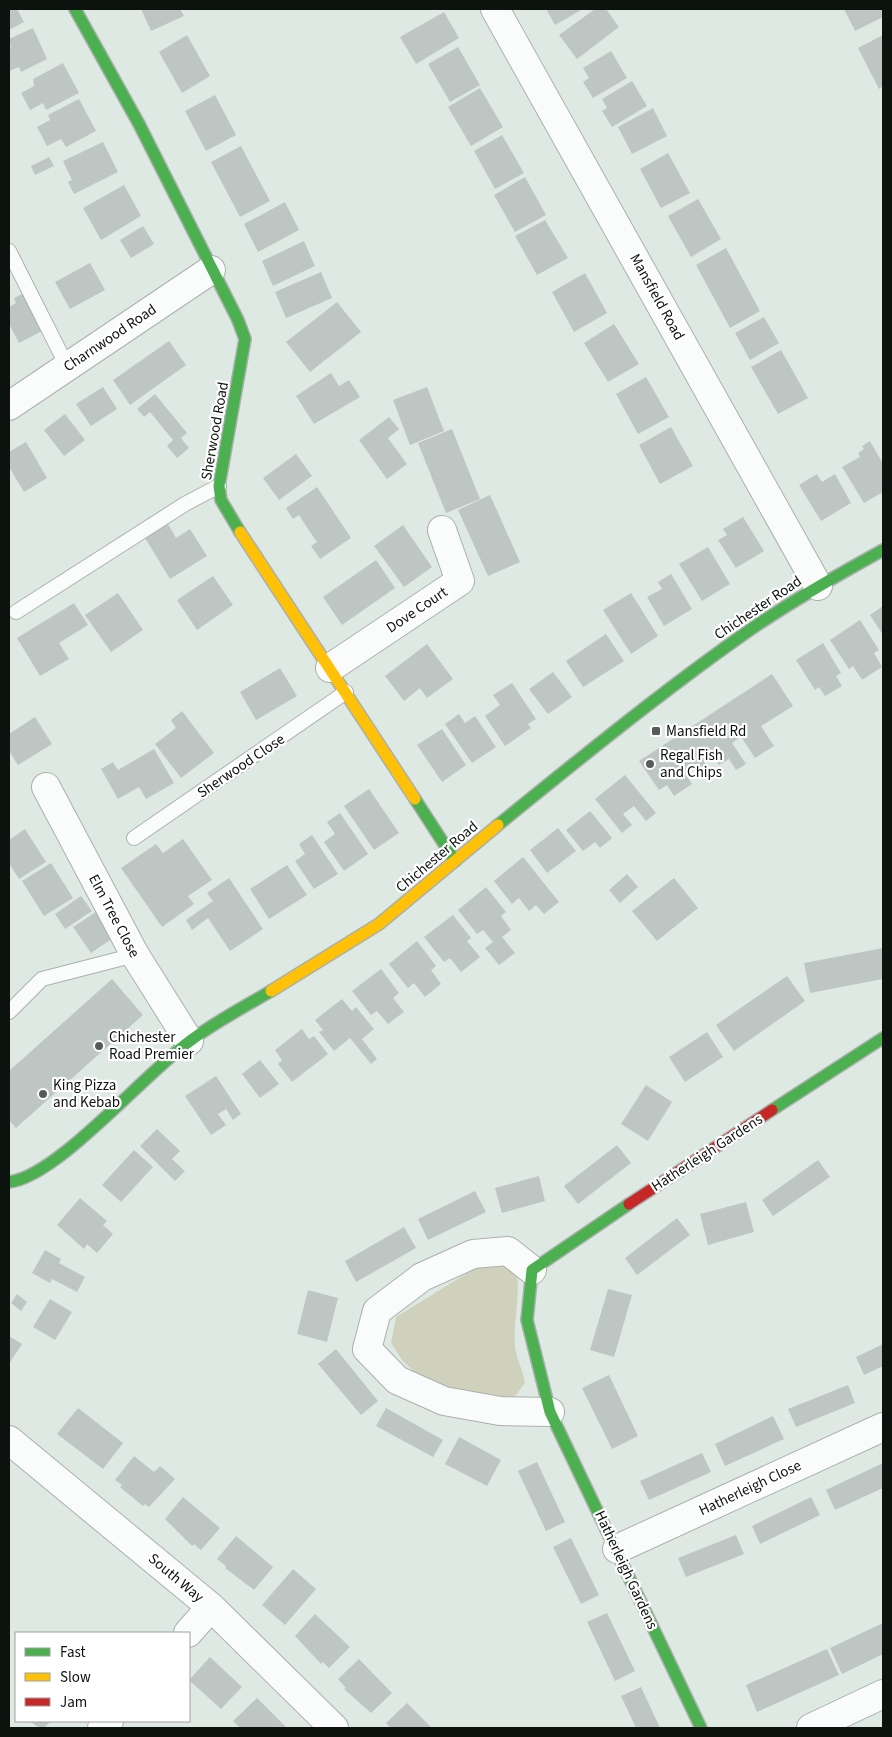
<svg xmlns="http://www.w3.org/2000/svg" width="892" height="1737" viewBox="0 0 892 1737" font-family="'Source Sans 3',sans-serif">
<rect width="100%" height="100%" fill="#dfe9e3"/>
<path fill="#d0d1bd" d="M485 1262 500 1263 517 1275C520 1299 513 1322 515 1346 516 1358 523 1370 525 1383L512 1400 481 1403 424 1381 402 1360 391 1343 396 1317Z"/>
<path fill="#bdc6c3" d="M9 9H17L24 22 9 30Z
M141 9H180L184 16 151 31Z
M546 9H583L555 25Z
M595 9H606L619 27 577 59 559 35Z
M844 9H883V17L855 31Z
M444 12 459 38 416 64 400 37Z
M33 28 47 59 21 72 19 67 9 71V49L11 48 9 39Z
M187 35 210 76 182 93 159 52Z
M883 35V86L879 89 858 48Z
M458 47 480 85 450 102 428 64Z
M611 51 627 78 593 98 583 82 589 78 583 68Z
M63 63 79 93 46 110 43 103 30 110 21 93 34 86 33 79Z
M632 81 647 106 612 127 602 111 607 108 602 99Z
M480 88 503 127 471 146 448 107Z
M215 95 236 135 206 151 185 111Z
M79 99 96 131 66 147 61 139 47 146 37 127 50 120 48 115Z
M653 108 667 136 632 154 618 127Z
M502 135 524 173 495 189 474 151Z
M103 142 118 172 74 194 68 182 72 180 63 161Z
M241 146 270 201 240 217 211 162Z
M668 153 690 193 661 208 640 169Z
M49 157 54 166 35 175 31 166Z
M525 177 546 215 515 232 494 195Z
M124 185 141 216 101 240 83 208Z
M698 199 721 239 691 257 668 216Z
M285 202 299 230 258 252 244 224Z
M545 220 568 258 537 275 515 236Z
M143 226 154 244 131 258 120 240Z
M304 241 315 266 273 286 262 261Z
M726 248 760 311 730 328 696 265Z
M90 263 105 290 70 309 55 282Z
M321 272 332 298 286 318 275 292Z
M585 273 607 313 574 332 552 292Z
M25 293 44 330 19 343 9 324V307L16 303 14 298Z
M337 302 361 332 310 372 286 342Z
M764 317 779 343 750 360 735 333Z
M614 324 639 364 608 382 584 343Z
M169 341 186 365 130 405 113 380Z
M781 350 808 398 778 414 751 367Z
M331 373 339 386 349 380 360 397 314 424 296 396Z
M646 377 669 417 638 434 616 394Z
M103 387 117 409 91 426 76 404Z
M427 387 444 431 410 445 393 400Z
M155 394 187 433 181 438 189 448 177 458 167 446 173 440 150 412 144 417 137 409Z
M65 414 85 440 64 456 44 430Z
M389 417 399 429 388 438 407 464 387 479 359 440Z
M671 427 693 466 660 484 639 445Z
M452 429 480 499 446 513 418 443Z
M870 441 883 464V492L864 503 842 467 860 457 858 453 864 449 862 446Z
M26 442 47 478 24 492 9 467V452Z
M296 454 312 476 279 500 263 478Z
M817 474 822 482 835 474 851 503 821 521 799 485Z
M317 487 351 538 320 559 311 546 317 542 308 529 299 515 293 519 286 508Z
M490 495 520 562 488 576 458 510Z
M743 517 764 551 736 568 718 540 727 535 723 529Z
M168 524 176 538 190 529 207 556 170 579 145 538Z
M403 525 432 567 404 587 374 546Z
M708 547 730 584 702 601 679 564Z
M376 560 395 588 342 625 323 597Z
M671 574 692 609 664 626 647 597 662 589 658 582Z
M213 576 233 605 197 630 177 600Z
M118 593 143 630 111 652 85 615Z
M631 593 658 636 631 654 603 610Z
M74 603 88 625 59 643 69 659 40 676 17 638Z
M883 606V635L870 615Z
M860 620 879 650 874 653 882 667 862 680 853 666 849 669 830 640Z
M606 634 624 661 583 687 566 661Z
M823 643 841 673 836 676 842 686 825 696 819 687 815 690 796 660Z
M427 644 453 679 427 698 420 688 404 701 385 676Z
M280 668 297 696 256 720 240 692Z
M553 672 572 697 548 714 529 689Z
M772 674 793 706 761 726 774 746 755 758 741 737 732 743 746 764 736 770 729 759 719 765 713 756 704 762 709 770 700 776 694 767 685 773 692 784 674 796 667 785 659 790 639 761Z
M512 683 536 719 528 724 531 728 505 746 485 716 500 705 493 695Z
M182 711 214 753 181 778 155 744 176 728 171 720Z
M459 714 465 723 475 716 496 747 472 763 445 724Z
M35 717 52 744 18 765 9 751V734Z
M442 729 466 765 442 782 417 745Z
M154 749 174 783 146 799 139 787 118 799 101 769 113 762 118 770Z
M625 775 656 813 646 821 634 806 623 814 632 825 622 833 595 799Z
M369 789 399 833 374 850 344 806Z
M590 811 612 838 600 848 595 842 583 851 566 830Z
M340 813 368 854 344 871 324 842 335 834 327 822Z
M558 828 576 851 547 873 530 850Z
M25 829 46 862 19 879 9 863V840Z
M312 835 338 874 314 889 295 861 305 854 299 844Z
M183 839 212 880 188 896 194 904 162 927 121 868 156 844 163 853Z
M523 857 559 902 544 914 536 905 529 911 519 898 512 904 494 881Z
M51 863 73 898 44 916 22 881Z
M287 865 307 895 269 919 250 889Z
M627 874 638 887 620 903 609 890Z
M229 878 263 929 230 951 208 918 192 930 186 920 213 901 207 893Z
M674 878 698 908 657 941 632 911Z
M486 887 506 912 501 916 511 930 502 937 515 953 499 965 485 948 493 942 483 930 477 934 458 910Z
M81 896 92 911 65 929 55 914Z
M96 912 113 938 91 953 73 927Z
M453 915 471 938 467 941 480 957 461 972 450 958 444 962 424 937Z
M417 941 436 966 431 970 441 984 425 997 414 983 408 988 389 964Z
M883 948V979L810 993 804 963Z
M381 969 399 993 393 998 404 1012 388 1024 377 1011 371 1015 352 991Z
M787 976 805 1001 734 1051 716 1025Z
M112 979 143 1015 16 1128 9 1120V1071Z
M342 999 352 1011 356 1007 374 1029 362 1039 377 1059 371 1064 350 1038 334 1051 319 1032 323 1030 315 1020Z
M302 1029 309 1039 314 1036 328 1054 292 1082 278 1064 282 1060 275 1050Z
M707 1032 723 1057 685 1082 669 1057Z
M260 1060 279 1084 260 1098 242 1074Z
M216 1076 241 1114 233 1120 226 1109 218 1114 226 1125 211 1135 185 1096Z
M646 1085 672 1102 648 1141 621 1124Z
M157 1129 180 1151 172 1159 185 1171 175 1181 140 1146Z
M617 1145 631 1163 578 1204 564 1186Z
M134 1150 153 1167 121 1202 102 1185Z
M818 1160 830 1177 773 1216 762 1200Z
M539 1176 545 1201 502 1213 495 1188Z
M475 1191 486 1212 428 1240 418 1219Z
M80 1198 107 1221 103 1225 113 1234 97 1253 87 1244 84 1249 57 1225Z
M746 1202 754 1232 708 1245 700 1214Z
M677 1218 690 1235 637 1275 625 1258Z
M404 1227 416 1248 356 1282 345 1261Z
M45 1250 61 1259 59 1263 85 1277 77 1292 52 1279 50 1283 32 1273Z
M608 1289 632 1295 614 1357 590 1350Z
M308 1290 338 1298 327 1342 297 1334Z
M17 1294 27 1302 21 1311 11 1303Z
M50 1299 72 1312 55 1340 33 1327Z
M9 1336 22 1344 9 1364Z
M883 1344V1366L864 1375 856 1357Z
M336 1349 378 1401 361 1415 318 1364Z
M609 1375 638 1436 612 1449 582 1388Z
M848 1385 855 1403 796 1427 788 1409Z
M78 1408 123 1443 103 1469 57 1434Z
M386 1408 443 1440 433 1457 376 1426Z
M773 1416 784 1439 725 1466 715 1444Z
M459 1437 501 1460 487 1486 445 1464Z
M702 1453 711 1472 649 1500 640 1481Z
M134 1456 154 1472 160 1466 175 1479 149 1507 145 1504 143 1506 120 1487 122 1485 115 1480Z
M537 1462 565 1522 546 1531 518 1471Z
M883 1463V1488L835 1510 826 1490Z
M183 1497 220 1528 201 1550 194 1544 192 1546 165 1519Z
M811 1497 820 1515 760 1544 752 1526Z
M736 1535 744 1554 686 1577 678 1558Z
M236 1536 273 1567 254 1590 225 1568 226 1566 217 1559Z
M571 1538 599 1595 581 1604 553 1547Z
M293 1569 316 1589 285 1625 262 1605Z
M607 1613 635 1671 615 1681 587 1622Z
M315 1614 350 1647 329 1668 323 1662 321 1664 295 1636Z
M883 1623V1654L842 1674 830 1648Z
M827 1649 839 1675 757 1712 746 1685Z
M210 1657 242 1687 221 1709 189 1680Z
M359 1659 392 1693 371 1713 344 1689 346 1688 338 1679Z
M641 1687 660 1728H636L621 1696Z
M257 1698 287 1728H240L233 1721Z
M407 1703 432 1728H391L386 1723Z
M30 1721H51L44 1728H39Z"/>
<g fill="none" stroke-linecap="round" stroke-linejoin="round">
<g stroke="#aab1ad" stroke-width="16">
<path id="lane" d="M9 251 67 366
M16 612 185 504 219 486
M134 838 346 692
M9 1012 42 979 135 955"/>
</g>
<g stroke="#aab1ad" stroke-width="30">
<path id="street" d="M495 9 818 586
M9 406 211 270
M330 668 460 581 442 530
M46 787 135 955 189 1041
M532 1270 508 1251 473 1254 422 1277 377 1311 367 1349 397 1380 444 1401 500 1411 550 1412
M9 1440 211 1607 334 1728
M617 1549 883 1427
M188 1633 211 1607
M102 1728 109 1721
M811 1728 883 1694"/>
</g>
<g stroke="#aab1ad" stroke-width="14">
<path id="fast" d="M75 9 139 124 238 320 245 339 219 486 221 500 240 532
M415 799 455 861
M498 825C578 760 659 694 744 634 788 603 836 576 883 550
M772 1110 883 1038
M9 1182C57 1177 146 1072 190 1041 215 1022 244 1007 271 991
M629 1204 532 1270 527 1320 550 1412 701 1728"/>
</g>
<g stroke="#aab1ad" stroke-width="14">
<path id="slow" d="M240 532 415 799
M271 991 379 924 498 825"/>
</g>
<g stroke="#aab1ad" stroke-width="14">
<path id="jam" d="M629 1204 772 1110"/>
</g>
<use href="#lane" stroke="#fafcfb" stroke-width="14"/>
<use href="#street" stroke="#fafcfb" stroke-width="28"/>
<use href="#fast" stroke="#4caf50" stroke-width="11"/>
<use href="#slow" stroke="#ffc107" stroke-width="11"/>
<use href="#jam" stroke="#c62828" stroke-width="11"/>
</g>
<g fill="#565d59" stroke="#fff" stroke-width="2">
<rect x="651" y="726" width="10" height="10" rx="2.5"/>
<circle cx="650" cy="764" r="5"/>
<circle cx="99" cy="1046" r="5"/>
<circle cx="43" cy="1094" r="5"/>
</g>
<g text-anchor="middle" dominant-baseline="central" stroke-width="4.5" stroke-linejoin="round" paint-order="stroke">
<g font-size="15" fill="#0c120e" stroke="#fff">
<text transform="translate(657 297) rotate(61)">Mansfield Road</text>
<text transform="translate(110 338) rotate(-34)">Charnwood Road</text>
<text transform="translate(215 431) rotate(-80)">Sherwood Road</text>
<text transform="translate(758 608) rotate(-34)">Chichester Road</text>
<text transform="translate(417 610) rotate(-34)">Dove Court</text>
<text transform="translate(241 766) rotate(-34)">Sherwood Close</text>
<text transform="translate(437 857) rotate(-40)">Chichester Road</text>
<text transform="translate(114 916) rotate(62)">Elm Tree Close</text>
<text transform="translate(707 1153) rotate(-33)">Hatherleigh Gardens</text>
<text transform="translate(750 1488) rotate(-25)">Hatherleigh Close</text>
<text transform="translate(626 1570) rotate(65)">Hatherleigh Gardens</text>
<text transform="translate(176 1578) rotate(40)">South Way</text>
</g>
<g font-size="15" fill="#0c120e" stroke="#fff" text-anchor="start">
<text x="666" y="731">Mansfield Rd</text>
<text x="660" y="755">Regal Fish<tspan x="660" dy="17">and Chips</tspan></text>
<text x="109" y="1037">Chichester<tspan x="109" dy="17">Road Premier</tspan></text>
<text x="53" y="1085">King Pizza<tspan x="53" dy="17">and Kebab</tspan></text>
</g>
</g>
<rect width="892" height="1737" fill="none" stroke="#0c120e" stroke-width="20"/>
<rect x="15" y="1632" width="175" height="90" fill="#ffffff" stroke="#9ea09f"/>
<rect x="25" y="1648" width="25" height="8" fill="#4caf50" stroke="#9ea09f"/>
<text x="60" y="1657" font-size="15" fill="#0c120e">Fast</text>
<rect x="25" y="1673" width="25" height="8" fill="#ffc107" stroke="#9ea09f"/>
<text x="60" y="1682" font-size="15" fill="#0c120e">Slow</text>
<rect x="25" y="1698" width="25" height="8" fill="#c62828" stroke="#9ea09f"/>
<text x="60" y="1707" font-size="15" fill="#0c120e">Jam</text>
</svg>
